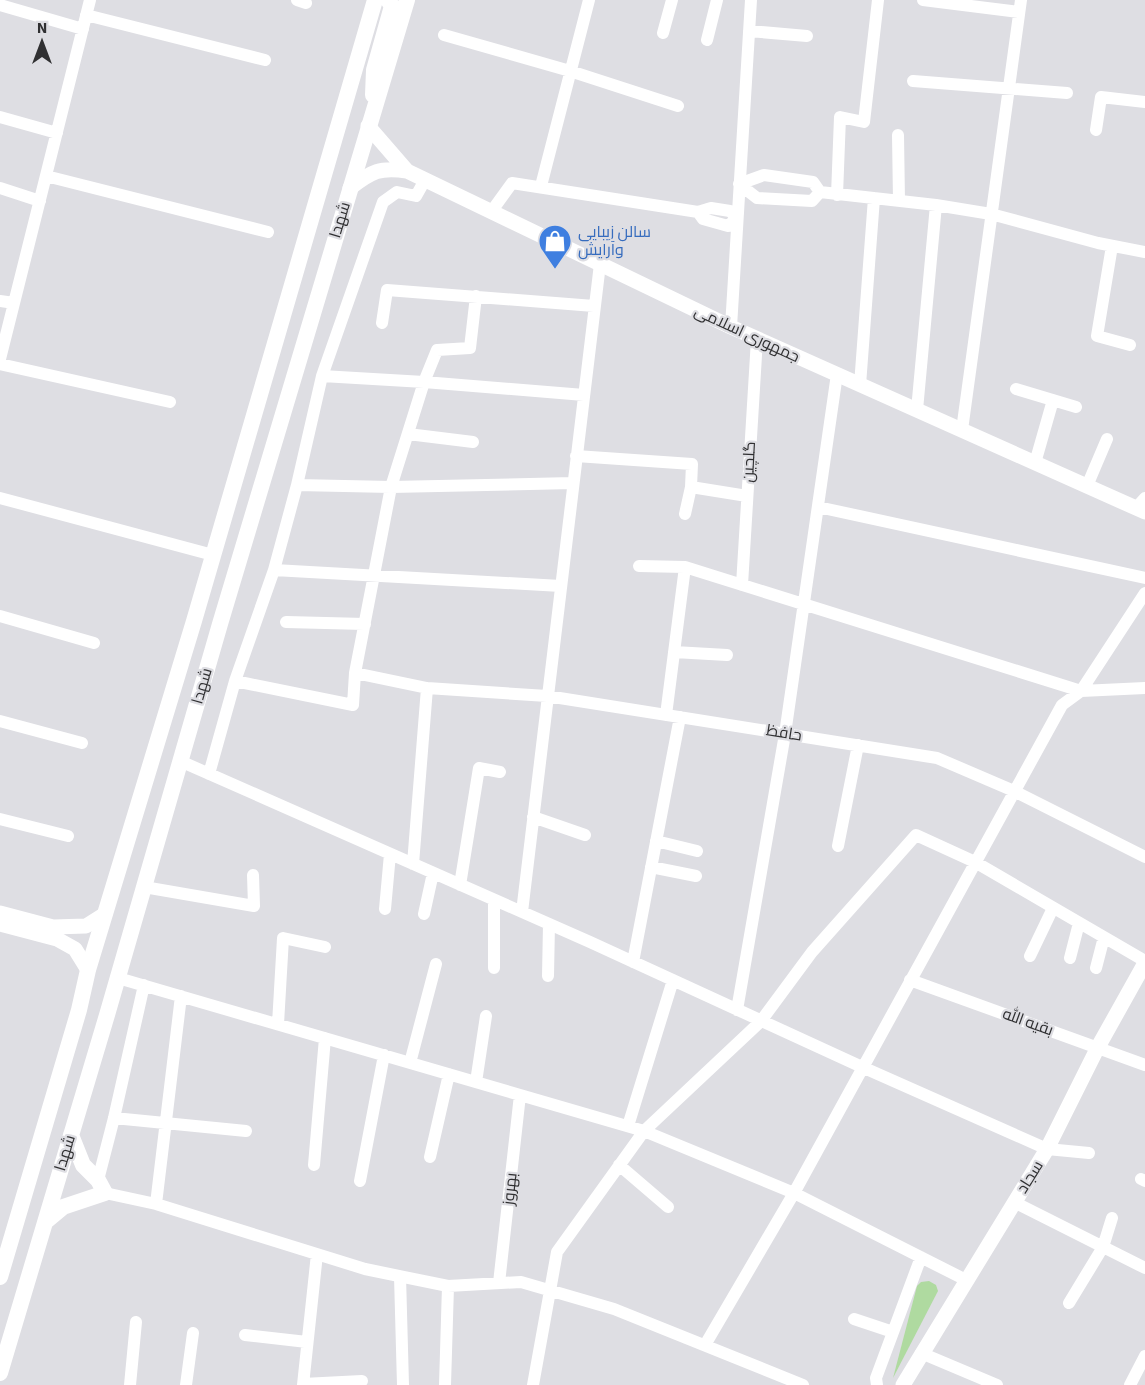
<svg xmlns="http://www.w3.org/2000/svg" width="1145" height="1385" viewBox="0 0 1145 1385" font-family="'Source Sans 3',Cairo,sans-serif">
<rect width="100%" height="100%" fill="#dedee3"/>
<path fill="#afdaa0" d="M929 1281 936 1285 938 1291 893 1378 917 1286 921 1282Z"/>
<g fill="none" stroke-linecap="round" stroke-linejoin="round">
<path stroke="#fff" stroke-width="12" d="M297 0 306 3
M923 0 1019 12
M0 5 83 29
M86 15 265 60
M749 31 807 36
M663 33 672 0
M444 35 570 71 678 106
M707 40 717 0
M913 81 1067 93
M0 117 57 133
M1096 130 1101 97 1145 102
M898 135 899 201
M764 175 813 182 820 192 812 201 757 198 739 184Z
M46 176 268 232
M541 186 589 0
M0 188 40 201
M820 192 936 205 991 214 1098 243 1145 252
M837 195 840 117 864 122 878 0
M711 208 730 211 737 218 728 226 703 219 698 212Z
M491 212 512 183 698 212
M1112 246 1097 336 1130 345
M0 301 14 303
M382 323 387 290 594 306
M731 327 751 0
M0 359 90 0
M0 364 170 402
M322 376 424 382 584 395
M860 385 874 198
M1016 389 1076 407
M917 410 936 205
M962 430 1021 0
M408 434 473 442
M576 456 692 464 691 487 747 496
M1035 463 1053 400
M297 485 391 487 573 483
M1087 486 1107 439
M0 498 213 555
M818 507 1145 578
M1136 508 1145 498
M685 514 691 487
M639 566 685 567 1081 691 1145 593
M274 570 561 586
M742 585 757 339
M0 616 94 643
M286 622 365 624
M674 652 727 655
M355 673 427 688 547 696 937 758 1014 791 1145 857
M235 681 353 705 355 673 391 487 424 382 437 350 470 348 476 296
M666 715 685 567
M0 721 82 743
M180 761 590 942 862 1067 1047 1149 1089 1153
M209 774 235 681 274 570 297 485 322 376 383 202 397 192 416 196 425 180
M533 817 585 835
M0 819 68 836
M656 841 697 851
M838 846 858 745
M413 864 427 688
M651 867 696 876
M460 885 479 768 500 772
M144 887 254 906 253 875
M494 900V968
M385 909 390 854
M522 912 600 264
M424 914 433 873
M1030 956 1053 908
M1070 958 1079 923
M633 962 680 717
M1096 968 1104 937
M548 976 549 924
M118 978 644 1131 794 1193 1062 705 1081 691 1145 688
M910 980 1145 1065
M737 1010 785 734 837 374
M278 1024 283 938 325 947
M410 1063 436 964
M476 1082 486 1016
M114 1118 246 1131
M628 1126 673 980
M430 1157 449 1074
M314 1165 325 1038
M619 1165 668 1207
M1141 1179 1145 1181
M98 1180 114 1118 144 985
M360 1181 384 1055
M105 1193 156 1204 365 1269 448 1286 521 1282 614 1309 803 1385
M1014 1202 1145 1268
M156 1204 181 996
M400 1276 403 1385
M499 1283 520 1095
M1069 1303 1103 1247 1112 1218
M854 1319 893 1332
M245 1335 307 1342
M705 1345 794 1193 966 1280
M921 1353 997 1385
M303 1384 362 1381
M130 1385 136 1322
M186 1385 193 1333
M303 1385 317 1254
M445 1385 448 1286
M533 1385 557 1252 644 1131 761 1021 812 952 916 835 975 862 1145 961
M877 1385 876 1378 921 1257
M1130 1385 1145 1356"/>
<path stroke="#fff" stroke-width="15" d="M368 126 407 171 731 327 1145 512
M350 188C372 171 380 167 407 171
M0 913 53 927 86 926 105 914
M0 924 57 939 75 949 88 970
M903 1385 1047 1149 1098 1047 1145 963"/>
<path stroke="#fff" stroke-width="16" d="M373 95 374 70 392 6 388 0
M45 1222 63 1207 105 1193 98 1180 83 1165 71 1135
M0 1277 79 1010 88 970 194 621 375 0
M0 1373 107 1015 220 624 407 0"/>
</g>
<defs>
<g id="shop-pin" transform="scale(1.725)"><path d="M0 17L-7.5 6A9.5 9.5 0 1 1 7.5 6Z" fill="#3f7fe0" stroke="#dedee3"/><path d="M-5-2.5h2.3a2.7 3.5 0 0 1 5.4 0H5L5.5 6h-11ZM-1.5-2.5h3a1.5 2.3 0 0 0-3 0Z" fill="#fff"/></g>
</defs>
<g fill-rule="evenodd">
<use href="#shop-pin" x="555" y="241"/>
</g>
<g text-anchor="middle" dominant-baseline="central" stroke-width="4.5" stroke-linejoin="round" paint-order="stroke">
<g font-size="16" fill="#303032" stroke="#dedee3">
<text transform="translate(340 220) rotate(-73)">شهدا</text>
<text transform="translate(747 334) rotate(25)">جمهوری اسلامی</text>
<text transform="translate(749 462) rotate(-87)">گلچین</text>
<text transform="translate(202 686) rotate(-74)">شهدا</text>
<text transform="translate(784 733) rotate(9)">حافظ</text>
<text transform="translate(1028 1022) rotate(20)">بقیه الله</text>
<text transform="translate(65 1153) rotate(-73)">شهدا</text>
<text transform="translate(1030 1177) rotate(-58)">سجاد</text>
<text transform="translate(510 1189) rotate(-84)">بهروز</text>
</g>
<g font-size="16" fill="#366cbe" stroke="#dedee3" text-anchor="start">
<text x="578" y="232">سالن زیبایی<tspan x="578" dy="18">وآرایش</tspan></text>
</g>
</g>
<g transform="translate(42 42)" stroke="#dedee3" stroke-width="4.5" paint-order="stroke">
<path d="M0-4.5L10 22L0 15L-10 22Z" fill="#303032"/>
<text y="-9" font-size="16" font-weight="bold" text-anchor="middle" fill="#303032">N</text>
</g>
</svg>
